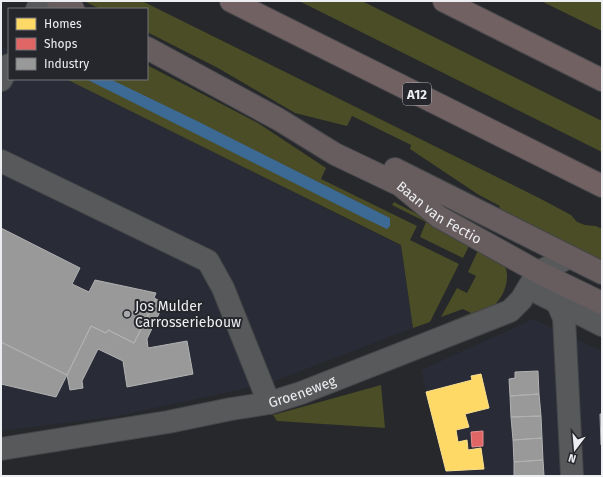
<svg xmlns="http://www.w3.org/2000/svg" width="603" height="477" viewBox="0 0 603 477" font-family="'Fira Sans',sans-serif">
<rect width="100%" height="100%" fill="#26282b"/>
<path fill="#292c36" d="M1 46 9 50V79H66L401 246 413 328 267 384 112 417 1 431Z
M533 319 602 351V476H445V472L421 370Z"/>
<path fill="#4a4d25" d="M84 1H142L541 199 571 215 577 222 585 225 596 226 602 229V264L497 213 500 206 479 195 410 149 411 145 352 116 347 126 295 113 218 68 147 32V9H100Z
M299 1H362L602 121V152Z
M541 1H602V31Z
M147 65 258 123 326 168 321 179 417 226 410 240 459 264 430 322 413 328 401 245 66 79H147Z
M394 202 471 242 463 258 420 237 426 222 392 205Z
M480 246C486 249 494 253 499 257 515 273 505 300 488 310 477 317 462 320 450 325L449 322 471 313 463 309 441 317 457 288 467 293 476 276 468 272Z
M381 385 385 428 277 421 273 415Z"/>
<path fill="#3d6995" d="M86 79H110L195 120 390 218V226L387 229 366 219Z"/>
<path fill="#ffd966" stroke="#f9df90" d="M481 374 489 408 465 414 469 427 456 430 458 442 467 440 468 450 481 448 484 469 446 471 426 392 472 380 471 376Z"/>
<path fill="#e06666" stroke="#e48f90" d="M483 431V446L472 447 471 432Z"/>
<path fill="#999" stroke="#b2b2b3" d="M1 228 80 268 72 284 89 292 95 280 156 293 154 298 156 299 134 343 108 330 106 333 91 326 67 375 1 342Z
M156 299 164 303 147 339 148 348 187 341 193 374 127 387 123 361 98 349 82 381 83 388 70 390 67 375 91 326 106 333 108 330 134 343Z
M1 342 67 375 56 397 1 384Z
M538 371 539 394 510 396 509 379 515 378V372Z
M539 394 541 416 511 417 510 396Z
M600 414H602V445H601Z
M541 416 542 438 513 440 511 417Z
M542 438 543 460 514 462 513 440Z
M543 460 544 476H514V462Z"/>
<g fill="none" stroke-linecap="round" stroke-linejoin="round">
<g stroke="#444548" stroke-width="24">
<g id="minor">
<path d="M37 9 41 1"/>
<path d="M1 80 9 65"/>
<path d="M1 161 208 261 223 288 269 403"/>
<path d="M529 288 602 325"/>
<path d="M557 302 564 318 572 476"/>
<path id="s1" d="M1 449 168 422 231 409 269 403 301 393 510 311 521 300 538 272 570 257"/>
</g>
</g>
<g stroke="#444548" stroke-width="24">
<g id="major">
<path d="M58 1 73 9"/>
<path id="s2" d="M147 48 278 119 335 154 400 185 439 217 538 272 602 303"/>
<path d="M395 169 602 273"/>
</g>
</g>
<g stroke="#444548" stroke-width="24">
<path id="highway" d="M231 1 602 186
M444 1 602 80"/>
</g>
<use href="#minor" stroke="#58595b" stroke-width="22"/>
<use href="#major" stroke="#675d5f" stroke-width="22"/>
<use href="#highway" stroke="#716163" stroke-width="22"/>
</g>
<circle fill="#a7a9ac" stroke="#25272c" stroke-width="1.5" cx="127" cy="314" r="4"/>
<g text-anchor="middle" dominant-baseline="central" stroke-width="4" stroke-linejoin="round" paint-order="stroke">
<rect fill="#25272c" stroke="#b0b2b6" stroke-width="1" x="403" y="83" width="28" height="22" rx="3"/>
<g font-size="13" font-weight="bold" fill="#eceef1">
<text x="417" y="94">A12</text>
</g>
<g font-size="14" fill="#eceef1" stroke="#25272c">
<text stroke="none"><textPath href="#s2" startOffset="336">Baan van Fectio</textPath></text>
<text stroke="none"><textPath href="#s1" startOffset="307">Groeneweg</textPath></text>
</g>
<g font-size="14" fill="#eceef1" stroke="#25272c" text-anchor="start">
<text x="135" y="306">Jos Mulder<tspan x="135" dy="16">Carrosseriebouw</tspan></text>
</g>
</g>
<rect width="603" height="477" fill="none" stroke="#eceef1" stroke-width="4"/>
<rect x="8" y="8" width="140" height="72" fill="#25272c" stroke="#75777b"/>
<rect x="16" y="18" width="20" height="12" fill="#ffd966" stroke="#75777b"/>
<text x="44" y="28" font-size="12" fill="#eceef1">Homes</text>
<rect x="16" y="38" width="20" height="12" fill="#e06666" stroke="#75777b"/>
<text x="44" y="48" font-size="12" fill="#eceef1">Shops</text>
<rect x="16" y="58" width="20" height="12" fill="#999999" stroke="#75777b"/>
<text x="44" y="68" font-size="12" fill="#eceef1">Industry</text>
<g transform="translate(575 449) rotate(196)" stroke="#25272c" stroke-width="3" paint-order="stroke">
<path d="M0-3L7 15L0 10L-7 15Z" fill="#eceef1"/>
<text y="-6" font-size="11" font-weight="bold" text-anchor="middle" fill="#eceef1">N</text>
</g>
</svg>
